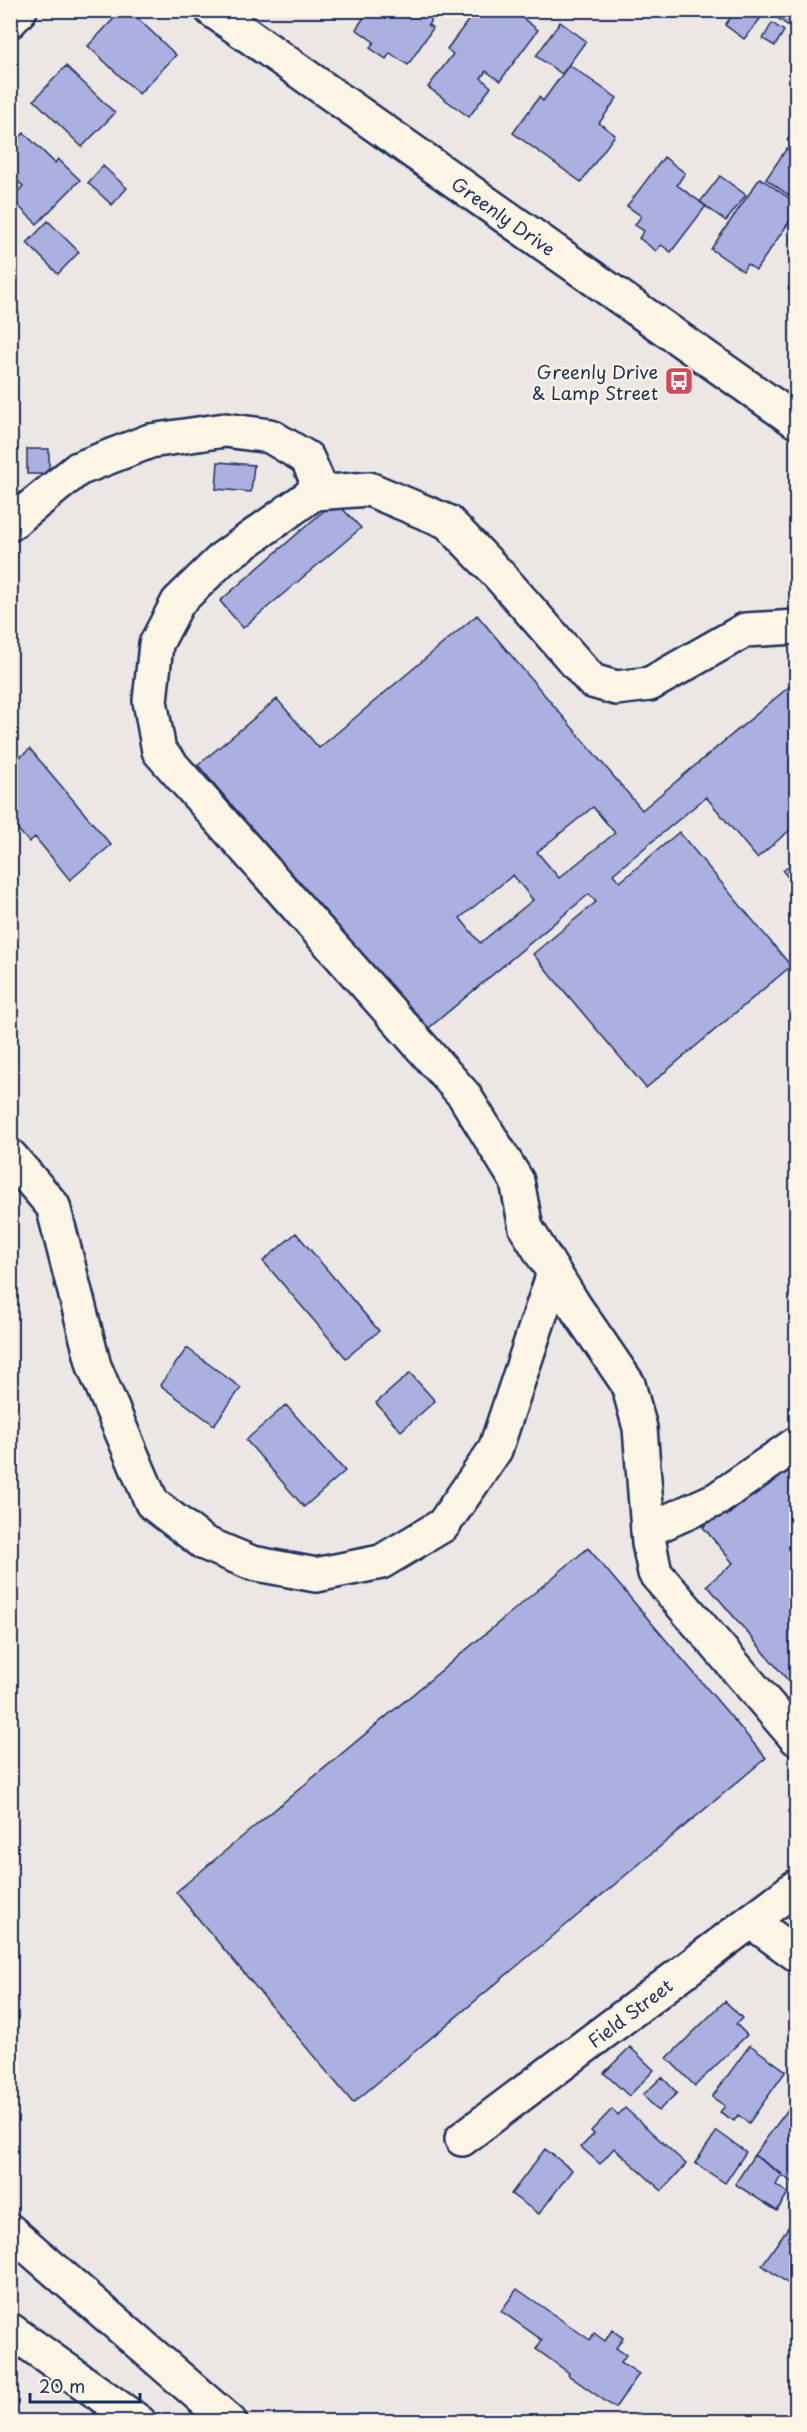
<svg xmlns="http://www.w3.org/2000/svg" width="807" height="2432" viewBox="0 0 807 2432" font-family="'Playpen Sans',sans-serif">
<rect width="100%" height="100%" fill="#ece7e4"/>
<filter id="ink" filterUnits="userSpaceOnUse"><feTurbulence type="fractalNoise" baseFrequency=".0167" numOctaves="2"/><feDisplacementMap in="SourceGraphic" scale="12" xChannelSelector="R" yChannelSelector="G"/><feConvolveMatrix kernelMatrix="1 2 1 2 8 2 1 2 1" color-interpolation-filters="sRGB"/></filter>
<g filter="url(#ink)">
<path fill="#acb0e1" stroke="#1b2f5e" stroke-width="1.5" fill-rule="evenodd" d="M122 10H129L176 55 139 94 88 46Z
M369 10H435L437 12 428 25 433 28 408 65 390 53 386 59 370 48 374 42 356 29Z
M476 10H512L538 30 500 81 486 71 481 78 491 87 469 117 428 87 453 54 447 49Z
M736 10H749L760 19 744 39 725 25Z
M749 10H766L760 19Z
M780 10H796V31L776 17Z
M560 22 586 41 562 74 536 56Z
M772 23 784 31 775 46 763 39Z
M569 65 617 98 599 123 615 135 581 182 513 133 539 97 543 101Z
M66 66 115 113 82 147 34 100Z
M796 128V147L787 140Z
M24 133 55 163 58 159 80 180 37 224 11 199 23 186 10 174V157L13 155 10 147Z
M787 148 796 155V200L766 179Z
M664 157 685 173 677 185 706 206 671 252 661 245 656 251 639 238 644 231 635 225 641 216 627 206Z
M103 166 127 188 112 205 88 183Z
M720 176 746 195 726 221 700 202Z
M760 178 796 203V212L756 270 747 264 743 271 711 249Z
M48 221 79 252 58 274 27 243Z
M796 277V294L788 289Z
M10 305 19 313 10 323Z
M27 449H49V474H27Z
M218 462 254 465 251 492 216 489Z
M335 501 361 528 243 628 220 601Z
M477 615 642 810 796 681V825L757 858 706 797 613 874 620 882 679 832 791 966 646 1088 533 954 596 902 589 894 424 1032 198 765 277 699 319 748ZM593 807 615 833 559 878 537 852ZM513 875 533 900 480 943 460 918Z
M30 749 111 845 70 880 35 837 29 842 10 821V765Z
M796 860V887L783 871Z
M296 1233 379 1331 346 1358 263 1261Z
M187 1348 241 1388 214 1425 160 1385Z
M410 1373 435 1401 401 1431 376 1403Z
M286 1405 345 1471 304 1507 246 1440Z
M796 1457V1690L707 1585 733 1563 703 1527 722 1511 727 1516Z
M588 1548 766 1758 353 2103 176 1892Z
M725 2001 742 2018 736 2024 747 2035 695 2086 667 2058Z
M750 2045 786 2071 749 2123 738 2115 734 2121 720 2112 725 2106 712 2097Z
M630 2047 654 2070 629 2096 604 2073Z
M662 2077 677 2093 658 2111 643 2095Z
M795 2100 796 2178 793 2183 754 2155Z
M625 2108 686 2164 662 2191 614 2148 600 2164 581 2147 594 2134 591 2131 612 2109 618 2115Z
M717 2131 746 2152 725 2183 695 2163Z
M545 2149 572 2170 539 2214 511 2194Z
M754 2155 782 2174 776 2185 788 2193 777 2211 735 2184Z
M796 2216V2289L762 2265Z
M517 2289 590 2340 594 2333 605 2341 612 2330 623 2338 616 2348 626 2355 621 2362 639 2374 615 2408 568 2375 569 2373 536 2349 542 2340 501 2311Z"/>
<g fill="none" stroke-linecap="round" stroke-linejoin="round">
<g stroke="#1b2f5e" stroke-width="38">
<g id="minor">
<path id="s1" d="M212 10 796 421"/>
<path d="M10 21 20 10"/>
<path d="M10 524 78 469 150 441 225 430 270 436 307 458 316 478 314 493"/>
<path d="M796 627 745 630 650 684 616 688 592 681 499 575 448 522 369 489 314 493 223 558 178 602 156 644 150 701 159 751 464 1095 517 1181 526 1228 574 1305 628 1384 640 1428 649 1543 655 1573 796 1738"/>
<path d="M10 1156 53 1206 94 1366 152 1503 204 1543 252 1563 316 1575 381 1562 443 1525 495 1450 554 1273"/>
<path d="M648 1530 717 1499 796 1444"/>
<path d="M752 1922 796 1954"/>
<path id="s2" d="M462 2139 796 1887"/>
</g>
</g>
<g stroke="#1b2f5e" stroke-width="38">
<path id="highway" d="M10 2231 230 2422
M10 2330 139 2422"/>
</g>
<use href="#minor" stroke="#fcf5e5" stroke-width="33"/>
<use href="#highway" stroke="#fcf5e5" stroke-width="33"/>
</g>
</g>
<defs>
<g id="bus-square" transform="scale(1.5)"><rect x="-9" y="-9" width="18" height="18" rx="4" fill="#d1495b" stroke="#fcf5e5"/><path d="M-5-6H5V4H4V6H2V4H-2V6H-4V4H-5ZM-3.5-4V0h7V-4ZM-3.5 1.2v1.5H-2V1.2ZM2 1.2v1.5H3.5V1.2Z" fill="#fff"/></g>
</defs>
<g fill-rule="evenodd">
<use href="#bus-square" x="679" y="381"/>
</g>
<g text-anchor="middle" dominant-baseline="central" stroke-width="4.5" stroke-linejoin="round" paint-order="stroke">
<g font-size="18" fill="#1b2f5e" stroke="#fcf5e5">
<text stroke="none"><textPath href="#s1" startOffset="357">Greenly Drive</textPath></text>
<text stroke="none"><textPath href="#s2" startOffset="210">Field Street</textPath></text>
</g>
<g font-size="18" fill="#1b2f5e" stroke="#fcf5e5" text-anchor="end">
<text x="658" y="371">Greenly Drive<tspan x="658" dy="21">&amp; Lamp Street</tspan></text>
</g>
</g>
<rect width="807" height="2432" fill="none" stroke="#fcf5e5" stroke-width="36"/>
<rect x="18" y="18" width="771" height="2396" fill="none" stroke="#1b2f5e" stroke-width="2" filter="url(#ink)"/>
<path d="M30 2393v9h110v-9" fill="none" stroke="#1b2f5e" stroke-width="3"/>
<text x="39" y="2393" font-size="18" fill="#1b2f5e" stroke="#fcf5e5" stroke-width="4.5" paint-order="stroke">20 m</text>
</svg>
